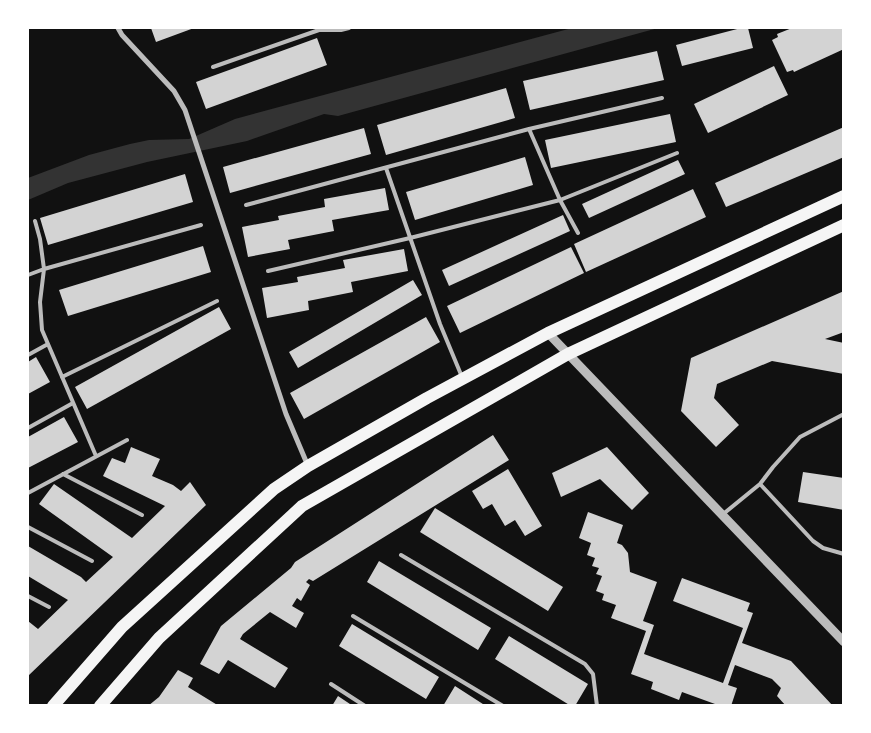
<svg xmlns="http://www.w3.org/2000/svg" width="871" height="733" viewBox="0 0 871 733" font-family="'Archivo Narrow',sans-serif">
<rect width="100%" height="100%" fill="#111"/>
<path fill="#333" d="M572 28H658L338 116 324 114 247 141 147 162 68 183 28 200V178L89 155 130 144 149 140 189 139 235 119Z"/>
<path fill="#d3d3d3" d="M151 28H194L156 42Z
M741 28H748L753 48 682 66 676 45Z
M792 28H844V49L794 72 793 70 787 72 772 40 778 37 777 34Z
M317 38 327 65 206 109 196 82Z
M657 51 664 80 530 110 523 81Z
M774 66 788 95 708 133 694 104Z
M506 88 515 118 386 155 377 125Z
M670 114 676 142 551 168 545 140Z
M844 127V157L726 207 715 183Z
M364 128 371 154 230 193 223 167Z
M525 157 533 185 415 220 406 192Z
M678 160 685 174 589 218 582 204Z
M185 174 193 202 48 245 40 218Z
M385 188 389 210 332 220 334 231 288 240 290 249 248 257 242 227 279 220 278 216 325 207 324 199Z
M693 189 706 217 586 272 574 244Z
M563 215 570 231 449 286 442 270Z
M203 246 211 272 68 316 59 290Z
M571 247 584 273 460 333 447 306Z
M404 249 408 271 351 282 353 292 308 301 309 310 267 318 262 288 298 282 297 277 345 268 343 260Z
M413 280 422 295 298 368 289 352Z
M844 291V332L825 339 844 343V374L772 361 717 384 714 398 739 425 716 447 681 411 691 358Z
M219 307 231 329 87 409 75 387Z
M426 317 440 342 304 419 290 393Z
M36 357 50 382 28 394V362Z
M64 417 78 442 28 468V437Z
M493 435 509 460 313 581 309 579 306 582 310 585 301 601 297 598 292 606 304 613 296 628 270 612 243 634 240 639 288 668 275 688 228 660 219 674 200 664 221 626 291 568 295 562Z
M131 447 160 459 152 476 173 485 181 491 190 482 206 505 28 676V621L38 629 68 600 28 576V546L81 577 86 582 113 557 39 504 54 484 132 538 165 506 103 476 112 458 125 463Z
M607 447 649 493 632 510 600 479 561 497 552 473Z
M508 469 542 526 525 536 515 520 505 526 492 504 483 509 472 491Z
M803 472 844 478V510L798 502Z
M435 508 563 587 548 611 420 532Z
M588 512 623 525 617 543 622 545 628 553 630 572 657 582 643 621 654 625 644 654 723 683 743 628 673 601 682 578 750 603 747 611 753 613 742 643 791 661 833 706H786L777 696 781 688 772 679 735 665 728 685 737 688 731 706H715V704L682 692 679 700 651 689 653 682 631 674 646 631 611 618 616 605 602 600 604 594 596 591 602 576 596 574 599 568 592 566 595 558 587 555 591 543 579 538Z
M379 561 491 628 478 650 367 582Z
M352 624 439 677 426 699 339 646Z
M509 636 588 684 575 706H571L495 659Z
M178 670 193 678 188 687 219 706H148L159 697Z
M455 686 486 706H443Z
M338 696 353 706H332Z"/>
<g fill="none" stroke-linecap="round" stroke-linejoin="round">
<path stroke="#bcbcbc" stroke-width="4" d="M213 67 319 30H341L349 28
M529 129 560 200 578 233
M386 168 440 324 462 377
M246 205 529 129 662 98
M35 221 40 239 44 269 40 302 42 330 96 456
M268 271 410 238 560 200 677 153
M28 275 44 269 201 225
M28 355 48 344
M62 377 217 301
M28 428 73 403
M63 474 142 515
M760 484 813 541 823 548 844 554
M28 493 127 440
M722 515 760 484 773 467 800 437 844 414
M28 527 92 561
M401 555 585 664 593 674 597 706
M28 596 49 607
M353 616 503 706
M331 684 365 706"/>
<path stroke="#bcbcbc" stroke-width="5" d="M118 28 122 35 174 91 185 110 286 414 308 466"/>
<path stroke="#bcbcbc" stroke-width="9" d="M548 333 844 642"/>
<path stroke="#f5f5f5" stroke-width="12" d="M53 706 122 627 274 489 308 466 427 398 548 333 844 196
M100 706 159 638 302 506 568 354 844 225"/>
</g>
<rect width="871" height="733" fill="none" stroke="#ffffff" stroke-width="58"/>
</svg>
